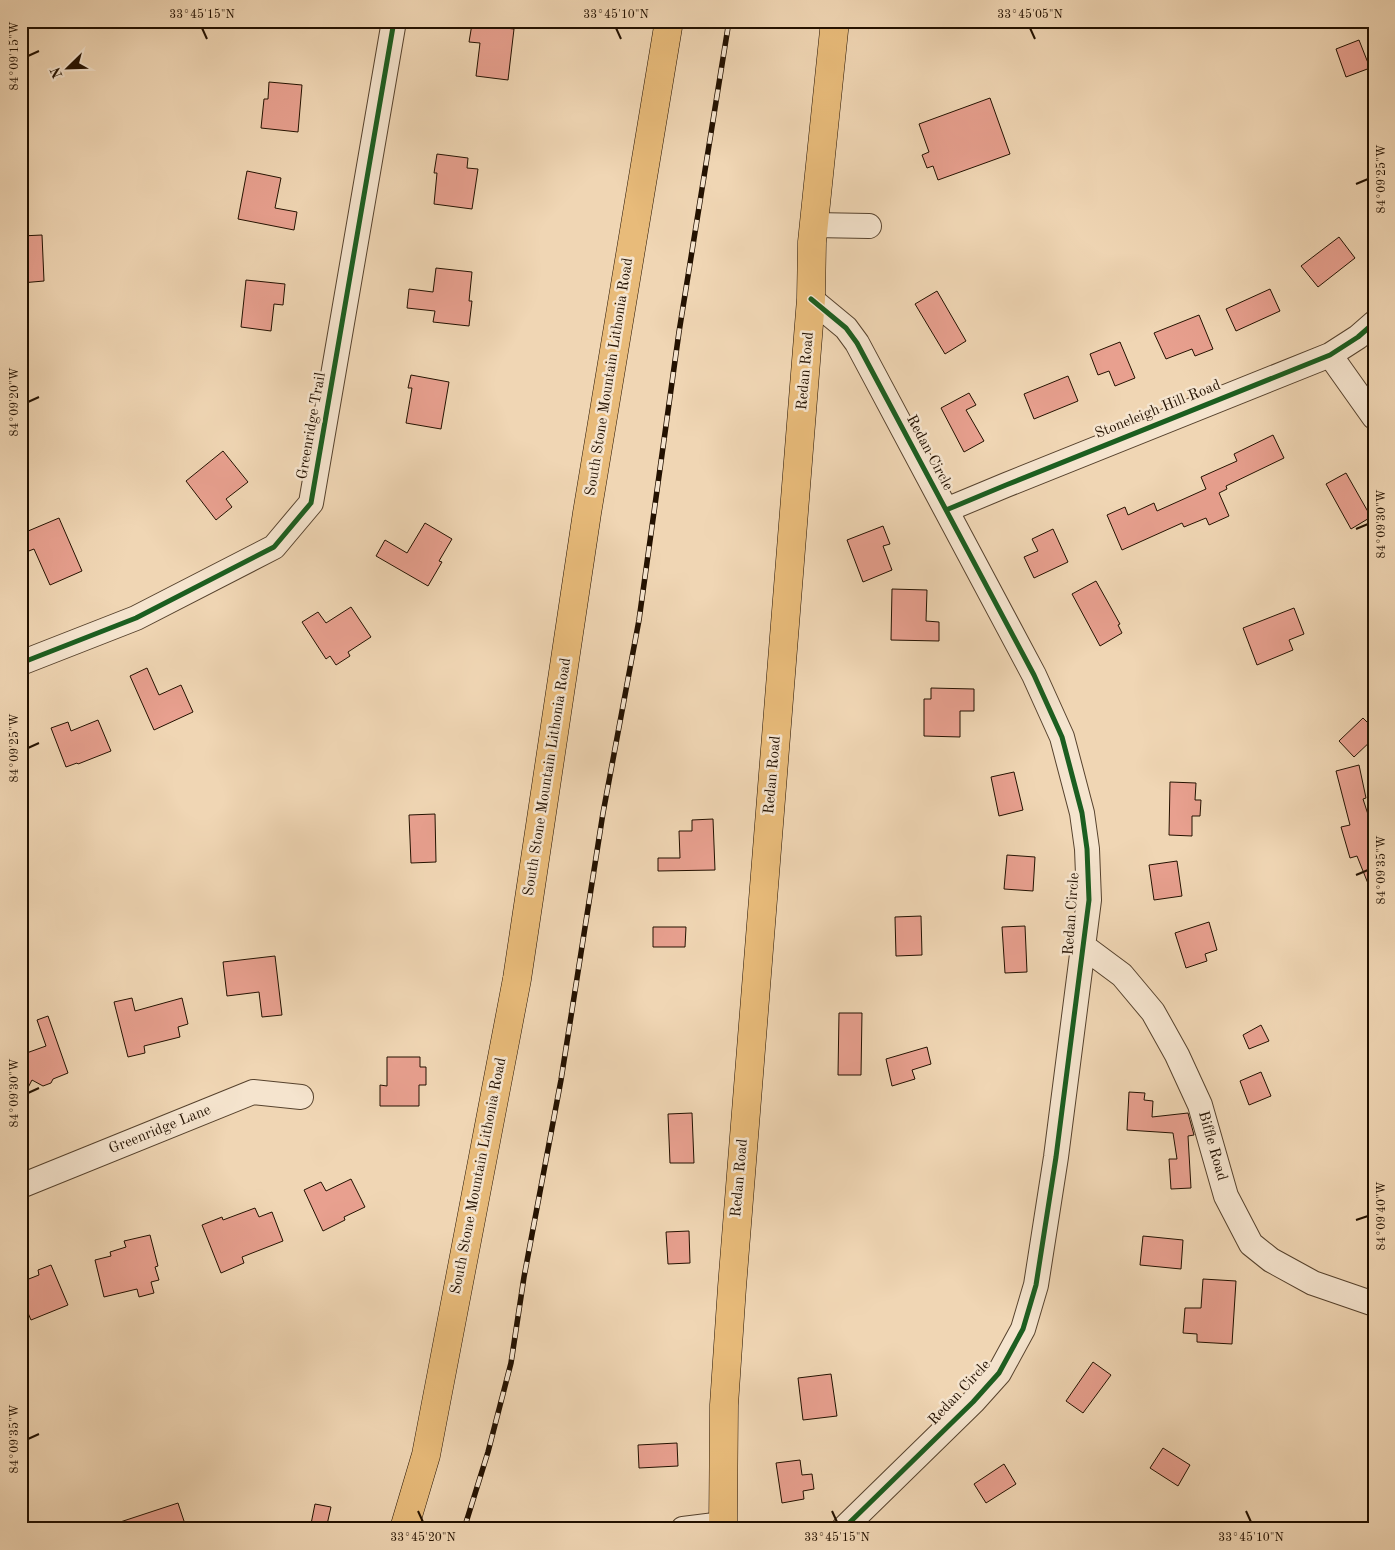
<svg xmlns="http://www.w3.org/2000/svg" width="1395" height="1550" viewBox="0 0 1395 1550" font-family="'Old Standard TT',serif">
<rect width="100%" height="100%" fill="#f0d6b4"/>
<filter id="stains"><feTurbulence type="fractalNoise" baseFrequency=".004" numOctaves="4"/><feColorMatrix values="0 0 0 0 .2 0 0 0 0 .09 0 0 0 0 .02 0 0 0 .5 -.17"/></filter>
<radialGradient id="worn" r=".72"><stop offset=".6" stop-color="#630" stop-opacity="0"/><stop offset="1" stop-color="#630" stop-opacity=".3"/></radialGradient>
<path fill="#e8a08f" stroke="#231100" d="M472 24 514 29 508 80 476 76 480 43 469 42Z
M1359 40 1370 68 1346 77 1336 49Z
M269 82 302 85 298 132 261 128 264 99H268Z
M990 98 1010 154 938 180 933 166 927 168 922 155 929 152 919 124Z
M437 154 468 158 467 168 478 169 472 209 434 204 437 173H434Z
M247 171 281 178 275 208 297 212 294 230 238 219Z
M42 235 44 281 21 283V236Z
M1339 237 1355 258 1318 287 1301 266Z
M436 268 472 272 469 301H472L469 326 433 322 435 311 407 308 409 289 433 292Z
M246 280 285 284 283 305 274 304 271 331 241 327Z
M1270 289 1280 311 1236 331 1226 309Z
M937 291 966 341 945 354 915 304Z
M1199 315 1213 349 1195 356 1192 349 1166 359 1154 333Z
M1120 342 1135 378 1115 386 1109 371 1098 375 1090 354Z
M411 375 449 382 441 429 406 423 412 388H408Z
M1068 376 1078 401 1034 419 1024 394Z
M969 393 976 405 966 410 984 441 964 452 941 408Z
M1273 435 1284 458 1226 486 1227 489 1219 493 1229 516 1209 525 1206 518 1184 527 1182 523 1122 550 1107 515 1125 507 1128 515 1154 503 1157 511 1206 489 1201 477 1237 461 1234 454Z
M223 451 248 482 226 499 232 507 216 520 186 481Z
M1346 473 1371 517 1351 529 1326 484Z
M59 518 82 571 50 585 34 549 21 554V534Z
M425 523 452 539 439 561 442 562 428 586 376 556 385 540 407 553Z
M883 526 890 544 883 546 892 570 863 582 847 540Z
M1053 529 1068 562 1034 578 1024 557 1038 551 1032 539Z
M1096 581 1120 624 1118 625 1122 633 1100 646 1072 594Z
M892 589 927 590 926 621 939 622V641L891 640Z
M351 607 371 637 348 652 350 656 336 665 330 656 326 659 302 622 318 612 326 623Z
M1294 608 1304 634 1289 640 1293 650 1257 665 1243 628Z
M147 668 159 695 181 685 193 712 154 730 130 676Z
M931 688 974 689V711H960V737L924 736V699H931Z
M1363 718 1374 729V738L1354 757 1339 741Z
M98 720 111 751 78 764 77 763 66 767 51 728 68 722 71 731Z
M1359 765 1366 798 1363 799 1374 833 1373 896 1357 856 1350 858 1341 827 1350 825 1336 771Z
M1014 772 1023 810 999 816 991 777Z
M1170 782 1196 783 1195 800H1201L1200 816H1192V836L1169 835Z
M435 814 436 862 411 863 409 815Z
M713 819 715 870 658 871V858H680L679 831H692V820Z
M1007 855 1035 857 1033 891 1004 889Z
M1177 861 1182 896 1154 900 1149 865Z
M921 916 922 955 896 956 895 917Z
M1209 922 1217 950 1205 954 1207 961 1186 968 1175 933Z
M1025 926 1027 972 1005 973 1002 927Z
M653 927H686L685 947H653Z
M275 956 282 1015 262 1017 259 992 227 996 223 962Z
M132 998 135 1011 182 998 188 1024 178 1027 180 1037 144 1046 145 1053 128 1057 114 1002Z
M839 1013H862L861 1075H838Z
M48 1016 68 1073 53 1079 51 1083 43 1086 32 1080 21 1101V1055L46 1046 37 1020Z
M1261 1025 1269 1041 1249 1049 1243 1035Z
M927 1047 931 1064 912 1070 915 1079 892 1086 886 1059Z
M387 1057H420V1067H426V1085H419V1106H380V1085L387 1086Z
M1261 1072 1271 1096 1249 1105 1240 1081Z
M1129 1092 1145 1093 1144 1100 1153 1101 1152 1117 1188 1113 1194 1135 1188 1136 1191 1188 1171 1189 1169 1159H1177L1173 1133 1127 1130Z
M692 1113 694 1163H670L668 1114Z
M351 1179 365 1207 344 1217 345 1220 323 1231 304 1190 321 1182 326 1191Z
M255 1208 259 1217 272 1212 283 1241 242 1257 244 1263 221 1273 202 1225 222 1217 223 1220Z
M689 1231 690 1263 668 1264 666 1232Z
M150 1235 158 1266 155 1267 159 1280 151 1282 154 1293 139 1297 137 1289 104 1297 95 1260 111 1256 110 1252 126 1247 124 1241Z
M1143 1236 1183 1240 1181 1269 1140 1265Z
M51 1265 68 1305 31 1320 28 1313 21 1316V1282L39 1275 38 1270Z
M1203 1279 1236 1281 1232 1344 1197 1342V1334L1183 1333 1185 1308H1201Z
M1093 1362 1111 1375 1083 1413 1066 1401Z
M831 1374 837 1416 803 1420 798 1378Z
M677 1443 678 1466 639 1468 638 1445Z
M1163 1448 1190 1465 1178 1486 1150 1468Z
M800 1460 802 1475 812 1474 814 1489 803 1491 804 1499 782 1503 776 1463Z
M1004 1464 1016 1484 986 1503 974 1484Z
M178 1503 185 1524 171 1529H109L108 1526Z
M315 1504 331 1507 326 1529H310Z"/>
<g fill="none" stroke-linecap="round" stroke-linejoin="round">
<g stroke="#56422d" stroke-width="26">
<path id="minor" d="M814 225 869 226
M811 299 846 328 857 343 1034 675 1062 737 1082 813 1087 849 1089 900 1056 1157 1036 1285 1023 1329 999 1373 973 1402 843 1529
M1330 355 1374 417
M946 510 1006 485 1330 355 1358 337 1374 323
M21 663 136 618 274 547 311 503 394 21
M1083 946 1122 975 1153 1012 1177 1055 1200 1105 1226 1196 1251 1244 1271 1260 1313 1283 1374 1304
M21 1186 253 1092 301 1097
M683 1529 723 1524"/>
</g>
<g stroke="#231100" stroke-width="29">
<path id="major" d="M404 1529 426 1455 517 979 587 513 669 21
M723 1529 724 1405 732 1287 811 299 812 242 835 21"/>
</g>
<use href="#minor" stroke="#f5e4ce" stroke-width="24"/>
<use href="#major" stroke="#e8bb7a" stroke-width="28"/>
<g stroke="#231100" stroke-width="5.5">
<path id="rail" d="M464 1529 488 1452 511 1363 524 1277 561 1080 603 813 639 620 679 332 729 21"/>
</g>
<use href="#rail" stroke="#f5e4ce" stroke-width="4" stroke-dasharray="11" stroke-linecap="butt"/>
<g stroke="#f5e4ce" stroke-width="8">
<path id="cycleway" d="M811 299 846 328 857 343 1034 675 1062 737 1082 813 1087 849 1089 900 1056 1157 1036 1285 1023 1329 999 1373 973 1402 843 1529
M946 510 1006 485 1330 355 1358 337 1374 323
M21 663 136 618 274 547 311 503 394 21"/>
</g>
<use href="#cycleway" stroke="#1b5e20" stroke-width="5"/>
</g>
<path fill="none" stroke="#231100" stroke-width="2" d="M202 28 207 39M616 28 621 39M1030 28 1035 39M28 56 39 51M1356 184 1368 179M28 402 39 397M1356 529 1368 524M28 748 39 743M1356 875 1368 870M28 1093 39 1088M1356 1220 1368 1216M28 1439 39 1434M418 1511 423 1522M832 1511 837 1522M1246 1511 1251 1522"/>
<g text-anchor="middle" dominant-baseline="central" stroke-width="5" stroke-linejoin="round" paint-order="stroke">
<g font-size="15" fill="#231100" stroke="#f5e4ce">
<text transform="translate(806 371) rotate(-85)">Redan Road</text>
<text transform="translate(610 377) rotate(-81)">South Stone Mountain Lithonia Road</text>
<text transform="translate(1158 410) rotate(-22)">Stoneleigh Hill Road</text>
<text transform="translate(312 426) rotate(-80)">Greenridge Trail</text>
<text transform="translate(929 453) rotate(62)">Redan Circle</text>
<text transform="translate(773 775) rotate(-85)">Redan Road</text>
<text transform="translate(548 777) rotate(-81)">South Stone Mountain Lithonia Road</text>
<text transform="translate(1072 914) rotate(-86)">Redan Circle</text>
<text transform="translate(160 1130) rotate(-22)">Greenridge Lane</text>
<text transform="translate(1212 1146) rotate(74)">Biffle Road</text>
<text transform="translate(479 1176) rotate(-79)">South Stone Mountain Lithonia Road</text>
<text transform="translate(740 1178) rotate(-85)">Redan Road</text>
<text transform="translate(960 1393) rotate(-47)">Redan Circle</text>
</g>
</g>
<rect width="1395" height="1550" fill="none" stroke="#f0d6b4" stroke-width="55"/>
<g transform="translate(68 68) rotate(247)" stroke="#f5e4ce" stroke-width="4" paint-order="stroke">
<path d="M0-4L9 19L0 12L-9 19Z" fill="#231100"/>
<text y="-8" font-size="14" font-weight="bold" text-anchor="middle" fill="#231100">N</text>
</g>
<rect x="28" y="28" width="1340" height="1494" fill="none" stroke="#231100" stroke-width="2"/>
<g font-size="12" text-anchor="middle" fill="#231100">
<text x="202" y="18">33°45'15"N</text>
<text x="616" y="18">33°45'10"N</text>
<text x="1030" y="18">33°45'05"N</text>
<text transform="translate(14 56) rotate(-90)" y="4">84°09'15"W</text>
<text transform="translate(1381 179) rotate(-90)" y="4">84°09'25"W</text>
<text transform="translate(14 402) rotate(-90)" y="4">84°09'20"W</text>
<text transform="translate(1381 524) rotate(-90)" y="4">84°09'30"W</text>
<text transform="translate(14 748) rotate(-90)" y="4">84°09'25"W</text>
<text transform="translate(1381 870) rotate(-90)" y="4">84°09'35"W</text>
<text transform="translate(14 1093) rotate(-90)" y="4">84°09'30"W</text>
<text transform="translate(1381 1216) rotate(-90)" y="4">84°09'40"W</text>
<text transform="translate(14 1439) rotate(-90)" y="4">84°09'35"W</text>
<text x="423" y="1541">33°45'20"N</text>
<text x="837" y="1541">33°45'15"N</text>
<text x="1251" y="1541">33°45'10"N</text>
</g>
<rect width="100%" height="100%" filter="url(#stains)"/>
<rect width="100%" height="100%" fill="url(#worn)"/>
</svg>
